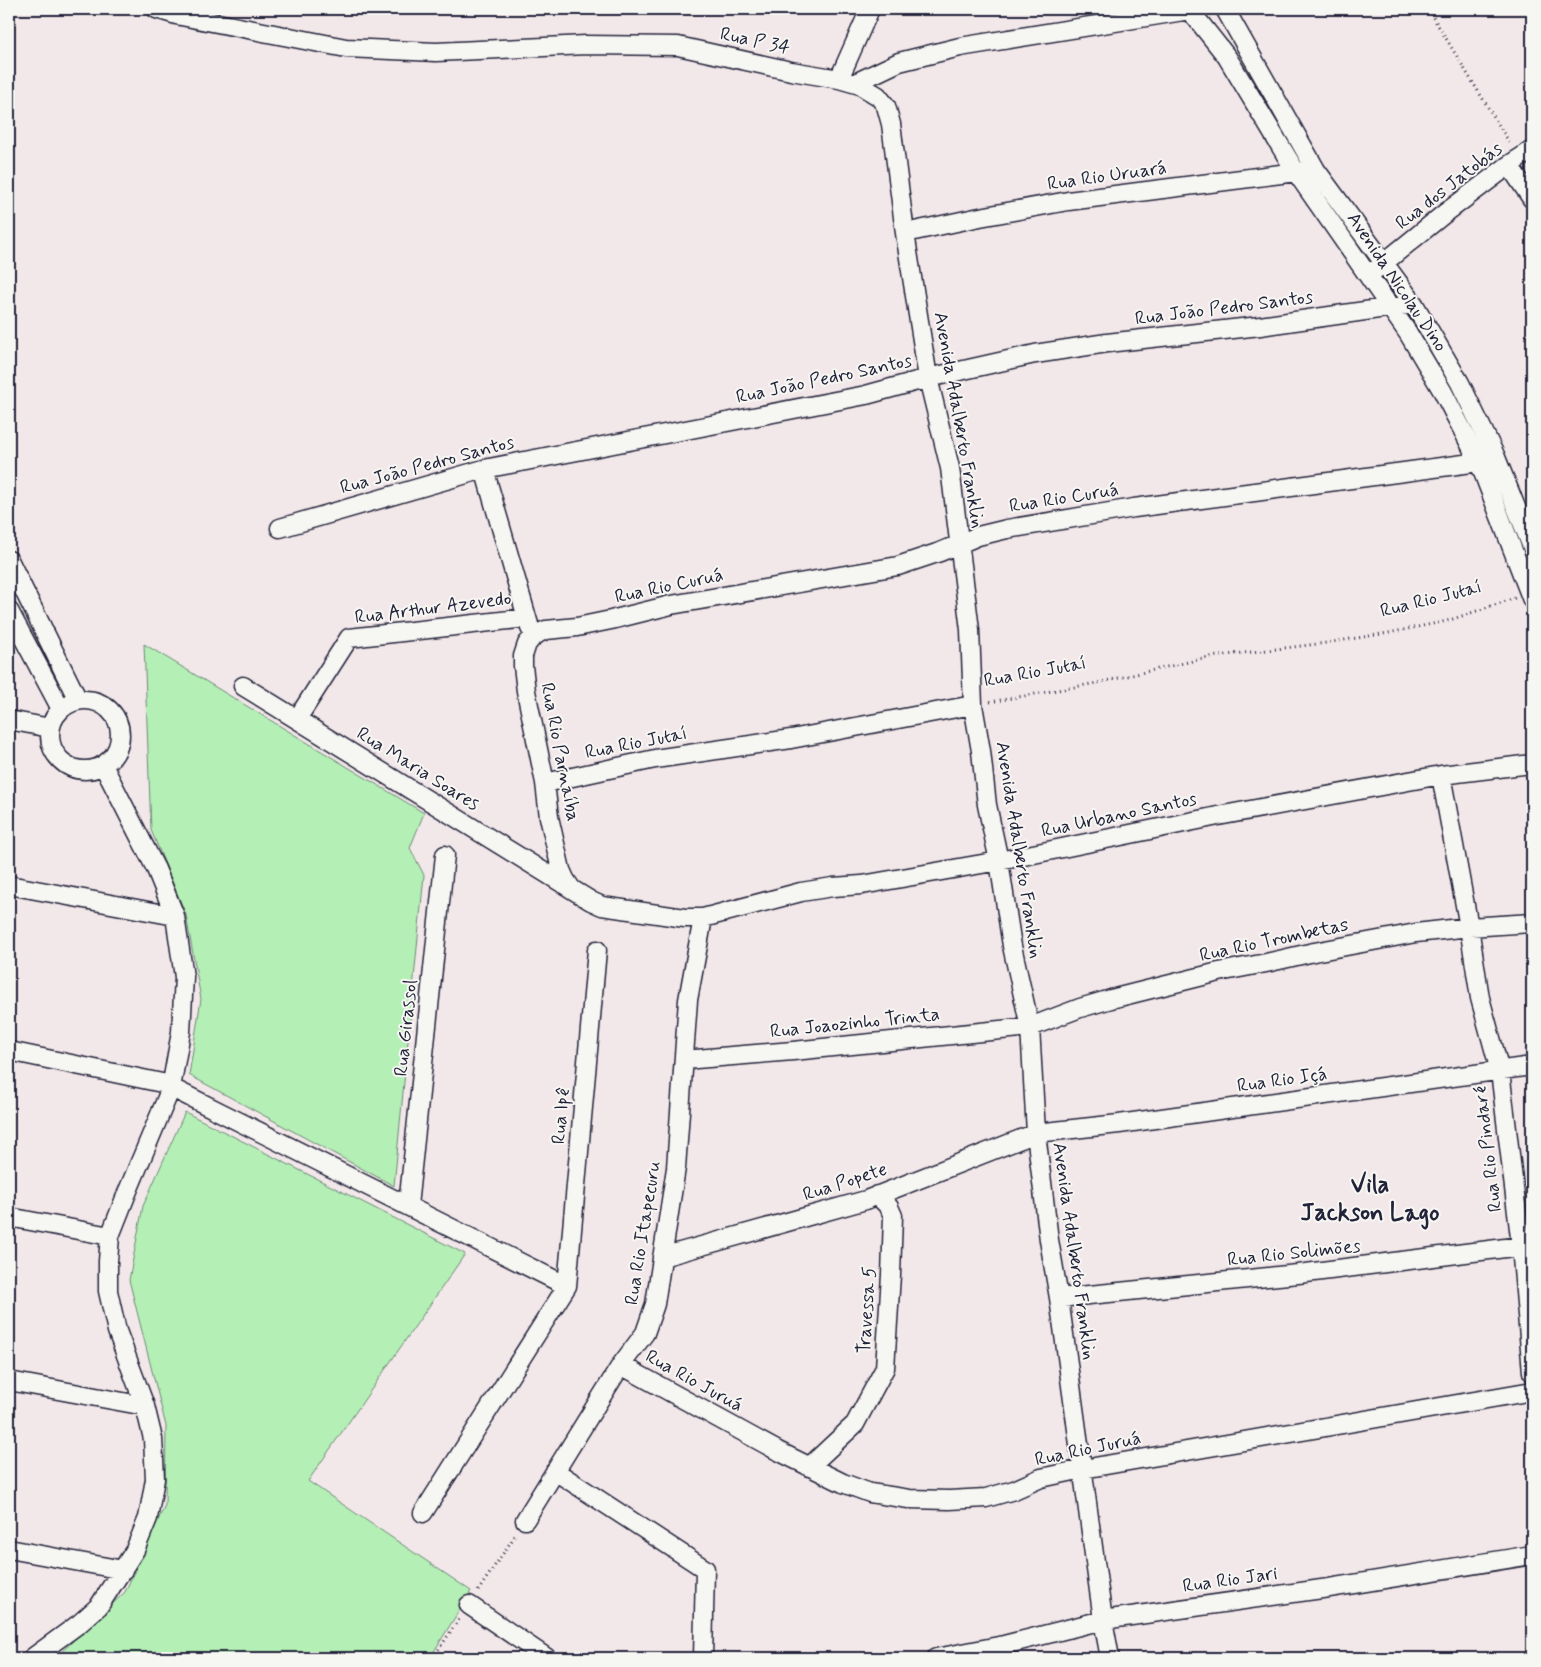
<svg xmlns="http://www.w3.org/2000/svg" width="1541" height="1667" viewBox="0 0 1541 1667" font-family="Mynerve,sans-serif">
<rect width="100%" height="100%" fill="#f3e8e9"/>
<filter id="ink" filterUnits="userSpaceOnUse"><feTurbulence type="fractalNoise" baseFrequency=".02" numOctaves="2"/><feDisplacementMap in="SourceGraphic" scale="10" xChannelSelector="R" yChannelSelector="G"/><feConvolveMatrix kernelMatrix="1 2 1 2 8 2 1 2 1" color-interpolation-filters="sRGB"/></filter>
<g filter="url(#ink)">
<path fill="#b4efb5" stroke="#6b8878" d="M144 644 424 813 410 848 424 875 394 1186 189 1075 201 999 186 915 151 830Z
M185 1112 465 1254 308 1481 471 1591 430 1658H55L125 1592 165 1505 166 1426 129 1280 143 1206Z"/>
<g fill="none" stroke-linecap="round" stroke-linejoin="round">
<g stroke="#22223b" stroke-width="21">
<path id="street" d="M156 9 176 15 346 48 436 52 586 45 678 46 791 71 839 79 860 85 878 96 886 106 891 124 905 233 928 378 950 468 970 630 973 705 981 751 987 805 999 861 1012 946 1030 1027 1036 1133 1049 1240 1059 1298 1103 1620 1110 1658
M1189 9 1227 57 1296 172 1408 333 1443 392 1479 462 1532 600
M1225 9 1316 170 1414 304 1460 383 1495 455 1532 547
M839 79 870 9
M855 83 899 62 960 47 1190 10
M1509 165 1532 199
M905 233 980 217 1068 201 1305 171
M1375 270 1444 214 1509 165 1532 150
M484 469 530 628
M280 528 484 469 866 395 928 378 1035 354 1107 343 1260 326 1414 304
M9 560 78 700
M9 611 61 709
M243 686 591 901 602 906 685 918H703L801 892 833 887 862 885 999 861 1218 816 1441 775 1532 764
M50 735a35 35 0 1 1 70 0a35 35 0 1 1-70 0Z
M297 719 349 638 527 618
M9 720 50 728
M1441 775 1469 927 1480 998 1500 1071 1521 1246 1532 1372
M545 783 655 759 791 739 973 705
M9 885 175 916
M571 888 565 879 561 870 549 817 545 783 526 691 523 666V656L527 644 532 638 539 633 546 630 577 627 611 620 671 605 898 566 940 552 978 536 1007 529 1134 508 1479 462
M9 1051 162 1083 567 1286
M684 1060 793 1051 1030 1027 1080 1008 1111 999 1219 972 1266 963 1314 952 1416 933 1469 927 1532 923
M408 1206 445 855
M9 1217 110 1236
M662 1257 866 1200 1036 1133 1119 1124 1532 1066
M1059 1298 1298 1274 1521 1246 1532 1243
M621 1365 778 1451 843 1483 870 1493 909 1499 949 1500 986 1498 1014 1490 1041 1478 1083 1469 1532 1391
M9 1381 145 1406
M809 1467 855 1424 885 1368 891 1275 893 1216 889 1207 877 1195
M555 1471 705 1569 703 1658
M423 1513 567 1286 597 950
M525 1520 621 1365 645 1333 655 1304 676 1168 688 1000 703 918
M9 1549 123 1570
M469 1605 547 1658
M32 1658 80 1623 99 1606 135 1550 148 1518 155 1479 153 1439 145 1406 117 1331 108 1291V1261L110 1236 127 1193 171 1088 181 1032 184 977 175 916 156 869 103 765
M936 1658 1004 1645 1103 1620 1329 1588 1532 1555"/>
</g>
<path stroke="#22223b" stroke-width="3" stroke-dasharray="1 4" stroke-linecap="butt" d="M1428 9 1511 145
M990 702 1097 683 1210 657 1326 643 1388 633 1447 621 1515 598
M478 1591 516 1534
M433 1658 459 1619"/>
<use href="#street" stroke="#f6f6f2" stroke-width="18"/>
</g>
</g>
<g text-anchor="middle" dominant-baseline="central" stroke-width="4" stroke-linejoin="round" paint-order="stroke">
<g font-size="19" fill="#22223b" stroke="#f6f6f2">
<text transform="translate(755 41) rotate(12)">Rua P 34</text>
<text transform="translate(1107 176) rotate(-8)">Rua Rio Uruará</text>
<text transform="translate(1449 186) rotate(-38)">Rua dos Jatobás</text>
<text transform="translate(1397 282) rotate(56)">Avenida Nicolau Dino</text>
<text transform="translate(1224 308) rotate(-7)">Rua João Pedro Santos</text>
<text transform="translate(824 379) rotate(-12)">Rua João Pedro Santos</text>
<text transform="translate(959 420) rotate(80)">Avenida Adalberto Franklin</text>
<text transform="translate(427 465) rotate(-15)">Rua João Pedro Santos</text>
<text transform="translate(1064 498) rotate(-9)">Rua Rio Curuá</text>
<text transform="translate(669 586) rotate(-12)">Rua Rio Curuá</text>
<text transform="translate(1431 599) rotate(-14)">Rua Rio Jutaí</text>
<text transform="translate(433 608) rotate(-7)">Rua Arthur Azevedo</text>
<text transform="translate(1035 672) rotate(-10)">Rua Rio Jutaí</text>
<text transform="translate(636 743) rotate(-11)">Rua Rio Jutaí</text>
<text transform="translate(560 752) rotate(79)">Rua Rio Parnaíba</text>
<text transform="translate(418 769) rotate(32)">Rua Maria Soares</text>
<text transform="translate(1119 815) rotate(-12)">Rua Urbano Santos</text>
<text transform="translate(1019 850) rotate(81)">Avenida Adalberto Franklin</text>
<text transform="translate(1274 940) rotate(-12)">Rua Rio Trombetas</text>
<text transform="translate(855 1023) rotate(-6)">Rua Joaozinho Trinta</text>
<text transform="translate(406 1028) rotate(-84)">Rua Girassol</text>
<text transform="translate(1282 1080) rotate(-8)">Rua Rio Içá</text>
<text transform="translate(561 1116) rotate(-85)">Rua Ipê</text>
<text transform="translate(1488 1149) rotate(-97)">Rua Rio Pindaré</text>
<text transform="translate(845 1182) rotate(-18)">Rua Popete</text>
<text transform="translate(643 1233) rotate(-81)">Rua Rio Itapecuru</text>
<text transform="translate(1074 1251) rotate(82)">Avenida Adalberto Franklin</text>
<text transform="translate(1294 1253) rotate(-6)">Rua Rio Solimões</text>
<text transform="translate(867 1310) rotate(-86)">Travessa 5</text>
<text transform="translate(694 1381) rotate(29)">Rua Rio Juruá</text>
<text transform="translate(1088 1449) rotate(-12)">Rua Rio Juruá</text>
<text transform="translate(1230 1580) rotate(-8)">Rua Rio Jari</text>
</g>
<g font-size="24" font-weight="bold" fill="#22223b" stroke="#f6f6f2">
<text x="1370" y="1185">Vila<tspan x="1370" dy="28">Jackson Lago</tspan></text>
</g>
</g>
<rect width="1541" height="1667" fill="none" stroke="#f6f6f2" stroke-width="30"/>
<rect x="15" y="15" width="1511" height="1637" fill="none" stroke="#22223b" stroke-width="2" filter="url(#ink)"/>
</svg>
